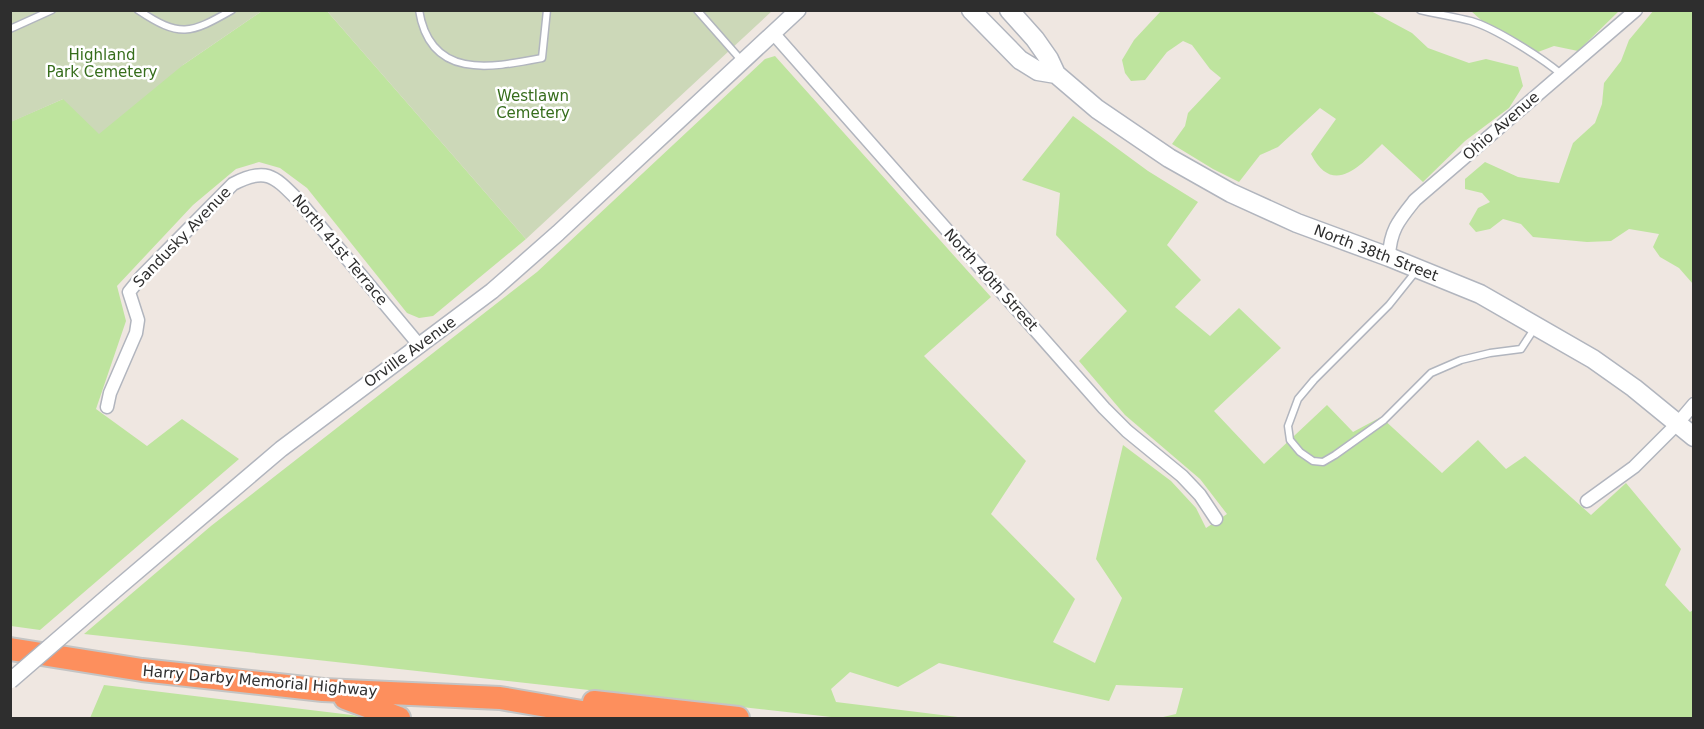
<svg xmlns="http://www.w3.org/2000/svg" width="1704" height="729" viewBox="0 0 1704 729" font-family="'DejaVu Sans',sans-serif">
<rect width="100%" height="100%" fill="#efe7e1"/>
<path fill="#bee49e" d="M1535 10 1537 11H1619L1578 51 1554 46 1538 52 1490 28 1471 11Z
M1654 10 1693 11V284L1679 268 1660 257 1653 247 1659 234 1629 229 1611 241 1587 242 1533 237 1521 224 1503 219 1490 229 1476 232 1469 224 1478 208 1490 202 1482 193 1465 189V179L1485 162 1518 177 1559 183 1573 143 1595 123 1602 104 1604 83 1621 61 1629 40Z
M262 11H327L526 239 433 316 419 318 407 313 307 188 280 168 259 162 236 169 193 205 117 286 126 321 96 409 147 446 182 419 239 459 40 630 11 626 10 122 63 99 183 65Z
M1161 11H1371L1412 33 1428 48 1469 63 1486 59 1518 67 1523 86 1509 108 1465 141 1423 182 1382 144C1360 166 1333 197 1311 154L1336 119 1320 108 1278 147 1260 155 1239 182 1213 169 1172 144 1185 126 1188 113 1221 78 1210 69 1192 45 1183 41 1167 52 1145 80 1131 81 1125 73 1122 60 1134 40Z
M775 56 991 297 924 356 1026 461 991 514 1075 599 1053 642 1095 663 1122 598 1096 559 1123 445 1171 481 1196 508 1206 528 1227 514 1200 479 1125 415 1079 361 1127 311 1056 235 1060 193 1022 180 1073 116 1148 171 1198 202 1167 245 1201 280 1175 307 1210 336 1239 308 1281 348 1214 411 1264 464 1327 405 1353 432 1381 417 1442 473 1478 440 1506 469 1525 456 1591 515 1626 483 1681 549 1665 585 1690 612 1693 610V718H1159L1176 714 1183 688 1116 685 1109 701 939 663 898 687 850 672 831 689 836 702 966 718H840L84 634 211 526 537 272 765 59Z
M104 685 352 715 363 718H90Z"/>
<path fill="#ccd8b8" d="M11 11H262L183 65 99 134 63 99 11 122Z
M327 11H772L526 239Z"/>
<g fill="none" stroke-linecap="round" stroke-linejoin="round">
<g stroke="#b1b5be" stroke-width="9">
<path id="service" d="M138 10C180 38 190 34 232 10
M419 10C430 80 490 68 542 58L547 10
M697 10 742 61
M1420 10C1437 14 1455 17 1471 21 1495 28 1542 58 1561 74
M10 29 52 10
M1417 270 1389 305 1314 380 1298 399 1288 426 1290 440 1300 452 1313 461 1323 462 1335 455 1384 420 1431 373 1461 360 1490 353 1521 349 1534 329"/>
</g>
<g stroke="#b1b5be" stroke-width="15">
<path id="minor" d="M773 33 1104 408 1127 431 1182 476 1200 495 1216 519
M1389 257C1390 230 1399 220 1415 200L1636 10
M107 407 110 393 136 333 138 320 129 292 142 276 233 184C267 166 275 177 299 201L420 346
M1587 501 1634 467 1677 424 1694 404"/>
</g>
<g stroke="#b1b5be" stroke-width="18">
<path id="tertiary" d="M113 592 281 449 492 291 558 233 798 10"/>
</g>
<g stroke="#b1b5be" stroke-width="21">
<path id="secondary" d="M971 10 1020 60 1038 71 1056 74
M1009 10 1035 39 1049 59 1056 74 1097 109 1169 158 1231 193 1297 223 1389 257 1480 294 1593 359 1634 388 1694 437"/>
</g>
<g stroke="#c4c4c4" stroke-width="26">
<path id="motorway" d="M10 649 142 670 323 690 500 698 617 718
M345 698 399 718
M594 702 738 718"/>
</g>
<use href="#service" stroke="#fff" stroke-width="6"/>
<use href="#minor" stroke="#fff" stroke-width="12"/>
<use href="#tertiary" stroke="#fff" stroke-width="15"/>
<use href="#secondary" stroke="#fff" stroke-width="18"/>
<use href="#motorway" stroke="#fd8f5d" stroke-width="22"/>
<g stroke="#b1b5be" stroke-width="18" stroke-linecap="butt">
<path id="tertiary-bridge" d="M10 681 113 592"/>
</g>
<use href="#tertiary-bridge" stroke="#fff" stroke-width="15"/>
</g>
<g text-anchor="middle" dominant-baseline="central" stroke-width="5" stroke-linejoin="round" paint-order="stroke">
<g font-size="15" fill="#366d1c" stroke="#fff">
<text x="102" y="55">Highland<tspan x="102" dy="17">Park Cemetery</tspan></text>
<text x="533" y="96">Westlawn<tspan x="533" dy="17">Cemetery</tspan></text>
</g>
<g font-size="15" fill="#2e2e2e" stroke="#fff">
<text transform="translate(1501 126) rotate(-41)">Ohio Avenue</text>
<text transform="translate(182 237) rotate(-46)">Sandusky Avenue</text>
<text transform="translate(340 250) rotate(50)">North 41st Terrace</text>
<text transform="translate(1376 253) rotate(21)">North 38th Street</text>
<text transform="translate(991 280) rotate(48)">North 40th Street</text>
<text transform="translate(410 352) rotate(-36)">Orville Avenue</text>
<text transform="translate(260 681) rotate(5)">Harry Darby Memorial Highway</text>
</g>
</g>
<rect width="1704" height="729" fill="none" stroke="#2e2e2e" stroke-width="24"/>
</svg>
